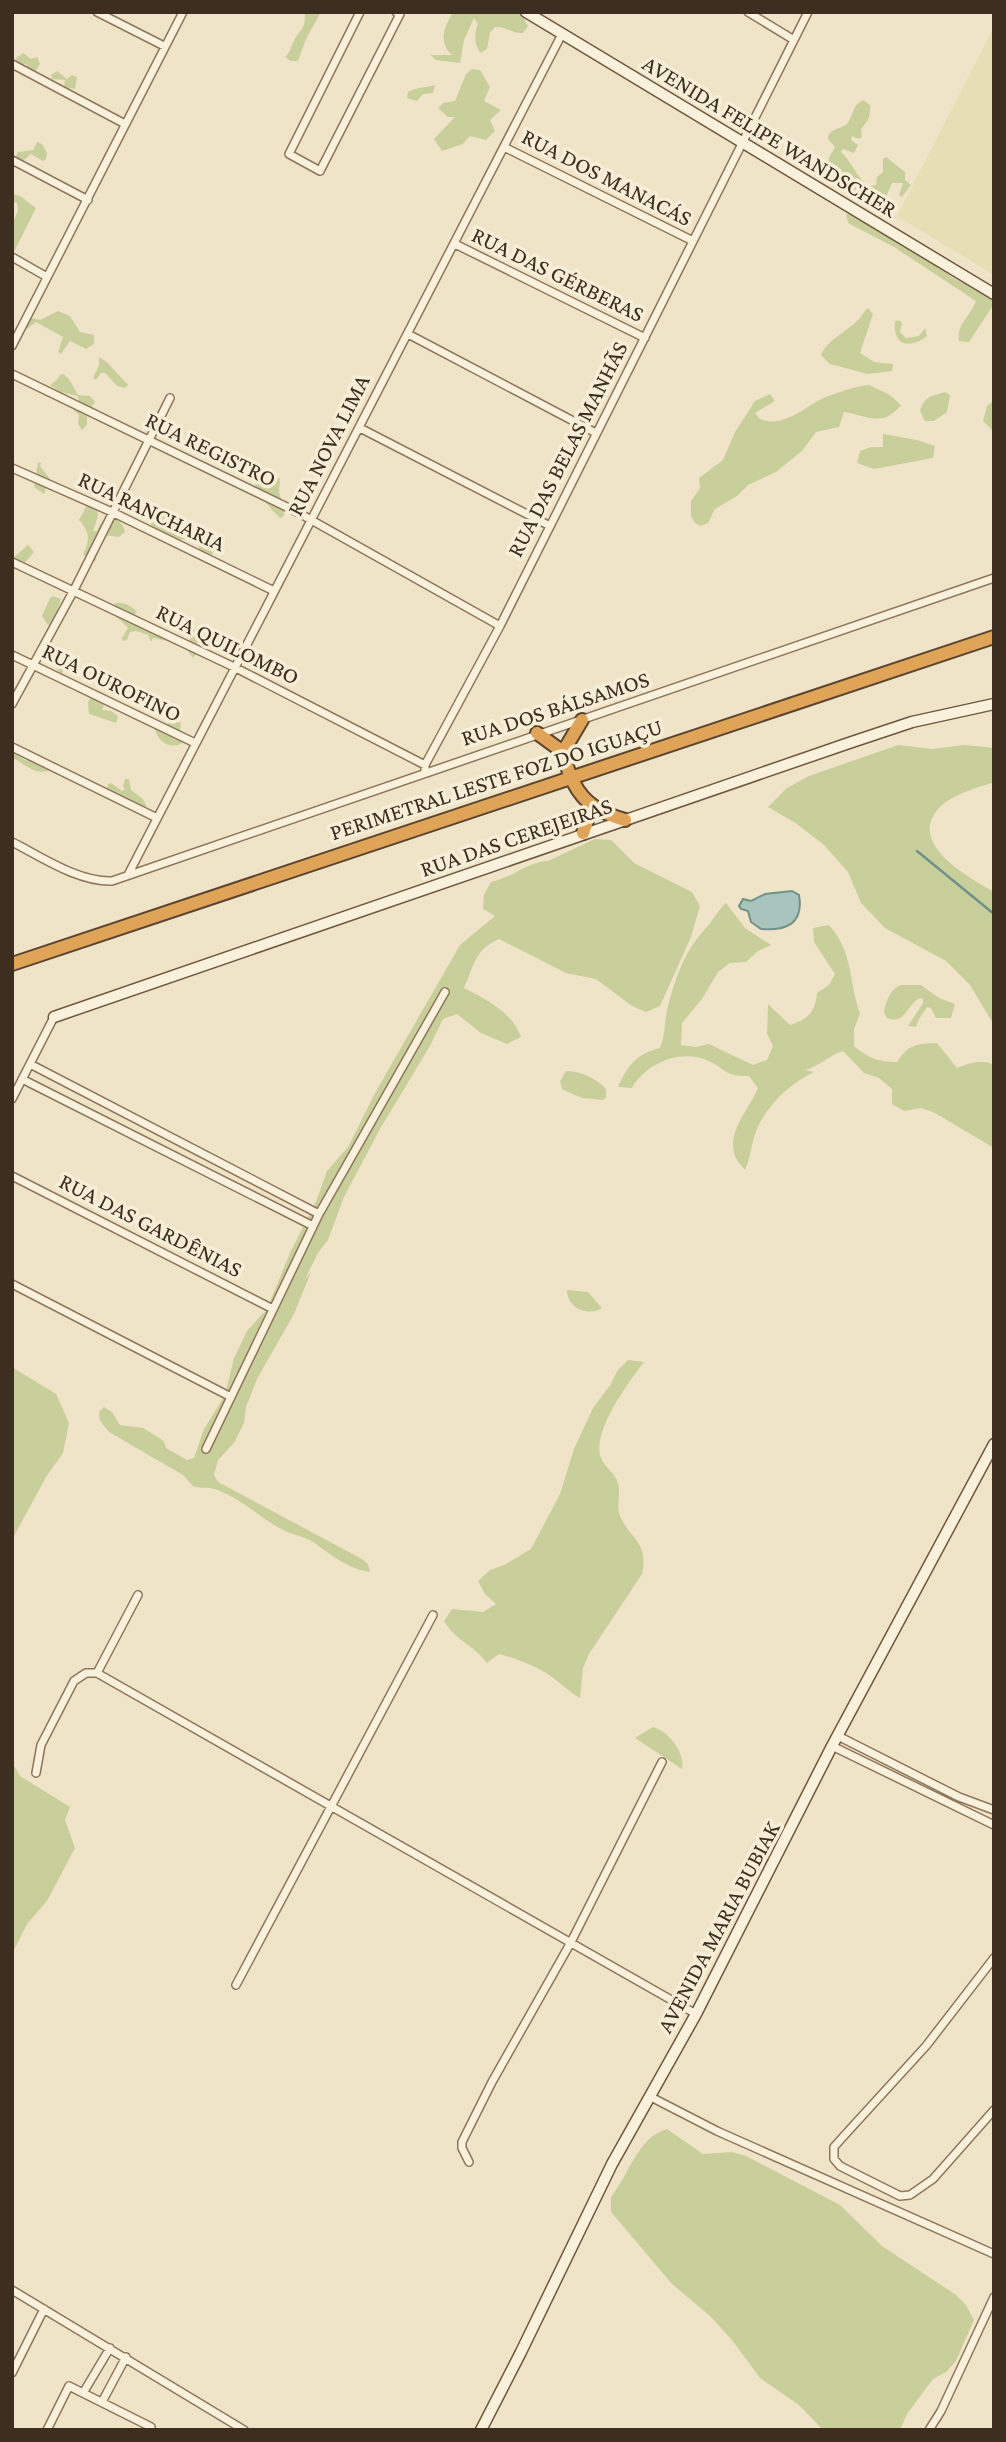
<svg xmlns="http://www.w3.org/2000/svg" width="1006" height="2442" viewBox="0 0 1006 2442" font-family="'Crimson Pro',serif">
<rect width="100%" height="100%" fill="#f0e4c8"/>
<path fill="#e6deb5" d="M994 27V275L897 216Z"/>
<path fill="#c9cf9b" d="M305 12H321L306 39 298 61H291L285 57C291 51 290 48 294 41 301 27 305 31 305 12Z
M453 12H520L528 26 523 33C513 34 506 26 495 27L490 33 487 49 480 53C474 43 474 34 478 24L474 18 464 40 460 63 436 60 430 55H452C438 42 444 27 453 12Z
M23 53 31 59 37 57 40 64 35 72H31L26 68 27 64 21 65 15 61 17 57Z
M472 69 480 70 490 87 484 101 501 110 490 120 495 131 486 140 470 136 463 144 442 151 434 139 455 117H448L438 108 443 103 455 101 466 74Z
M57 71 67 79 72 75 77 77 75 89 64 87 65 80 52 79 51 75Z
M435 85 433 93 423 94 417 101 407 98 408 92C415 87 425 88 435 85Z
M863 100 870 105C871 115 868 122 861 129L862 137 858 139 852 136 851 140 858 145 854 153 843 149 841 152C853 163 856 177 869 187L876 185 877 177 883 172V159L886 157 905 172V180L911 185 902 197 899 195 903 183H892L886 197C881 198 875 200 869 199 856 198 829 177 828 163 828 157 832 153 835 147L828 139C828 128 841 130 848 123L856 105Z
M37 142 42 144 47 153 46 159 43 161 31 154 24 160 15 158 18 152 33 150Z
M13 194 20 196 36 208 15 250H12V225L18 210 17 203 12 202Z
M852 211 955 279 991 296 994 304 969 342 959 341C956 324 971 316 976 301L894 247 848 223 846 215Z
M868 308 873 314 860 353 874 362 893 364 892 371 868 374 830 364 821 355C827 340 846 332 857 321 862 317 863 312 868 308Z
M58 311 70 316 80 332 94 335V344L86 349 70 341 61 354 58 352 63 337 36 322 24 331 22 328 28 317 40 320Z
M897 320 902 322 900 332 906 338 919 336 925 328 927 336C912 348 893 348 895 322Z
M99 357 107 362 128 385 125 388 117 386 105 373H101L96 380 93 378 99 365Z
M63 374 69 379 78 395 90 396 95 402 87 413V425L82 430 78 424 79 415 73 410 79 400 77 396 60 392 50 385 56 381 60 375Z
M869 385 890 395 901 405C882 429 867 415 844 412L839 427 816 432 802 451 776 472 748 485 737 496 715 509 708 523 700 526 694 522 691 516V501L700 488 699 478 723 460 735 432 755 401 770 394 775 401 755 413 760 419C785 430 809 402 831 395 843 391 856 386 869 385Z
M945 392 950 395 947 412 934 421H925L920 411C924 396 932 396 945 392Z
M994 400V432L983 421 987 406Z
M883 434 917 440 935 446 933 458 874 469 857 463 860 451 871 447H883Z
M38 462 41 463 40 466 50 479 44 494 34 487Z
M280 478 279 493 284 507V516L280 518C269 508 260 496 255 484L262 480 273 484 277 479Z
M95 498 98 516 93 531H97L100 524 111 517C118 520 124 524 125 532L119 537 104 535 95 551 96 561H92L83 554C91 540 89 531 79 520L88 503Z
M159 509 168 517 169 529 175 528V524L179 526 181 534 197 533 206 541 210 540 216 544 212 555 201 553C199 549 199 545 196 542 190 537 172 541 166 543L159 540 151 524 156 510Z
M28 545 34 552 21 567 12 571V559Z
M53 596 61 599 52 625H48L42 616 50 598Z
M115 603C123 602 132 606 137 612L131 618 172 638 171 642 153 638 151 642 148 635 136 631 130 632 127 640 123 641 122 638 128 628 114 614Z
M191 627 204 635 197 643V653L193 658 188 651 190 637 187 629Z
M66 653 70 654 72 663 61 674 56 668 61 658Z
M93 694 105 701 102 710 111 711 118 716 116 723 89 714 88 702Z
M132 713 166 724 177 721 181 723 180 733 187 740C173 751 160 745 154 728L133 719 131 717Z
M898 745 932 749 965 745 994 748V782C977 788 953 794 940 807 905 843 968 877 994 892V1025L970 985 946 961 885 928 861 903 848 872 824 845 797 824 768 807 787 788 809 776Z
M12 752 25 760 46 764 48 771C34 775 24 763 12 758Z
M125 779H129L131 790 143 799 147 807 138 805 107 788 108 784 111 783 122 791 125 789 123 786Z
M595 839 611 840 634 863 692 892 700 906 691 937 660 1006 646 1012 632 1006 596 979 566 973 499 939C473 951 475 965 464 988 486 999 513 1013 521 1037L507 1044 481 1033 457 1014 443 1019 430 1046 380 1129 344 1197 328 1240 318 1253 305 1279 311 1272 294 1314 257 1379 246 1407 244 1423 234 1443 218 1460 214 1475 218 1482 362 1559 368 1564 370 1572C348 1569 330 1554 313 1542 304 1536 289 1534 279 1528 257 1515 240 1498 215 1489 207 1487 201 1489 193 1486L183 1475 109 1432 100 1421 99 1412 104 1407 112 1412 120 1425 143 1428 164 1441 166 1448 187 1460 194 1458 204 1429 225 1395 234 1358 247 1331 267 1309 290 1253 317 1199 327 1171 348 1147 375 1093 460 945 495 916 483 909 484 895 491 882C509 879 532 860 548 861Z
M726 903 745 928 771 945 758 951 746 962 730 963 718 972 702 999 682 1023 681 1045 696 1047 709 1044 753 1065 767 1060 773 1046 767 1034 768 1004 790 1025C809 1019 815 1012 817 993L829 985 835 974 814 942 813 928 829 925C853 951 849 982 860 1014L854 1029V1046C868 1058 878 1062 897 1062 909 1044 916 1044 937 1043L957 1068C968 1064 982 1058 994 1065V1148L935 1113 921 1108 904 1111 892 1104V1089L879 1078 864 1073 843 1051C828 1056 820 1066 805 1070L814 1072C788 1084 763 1109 754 1137 751 1148 750 1159 745 1170 742 1166 737 1161 735 1156 726 1132 750 1108 758 1088L749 1076C723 1076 728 1070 709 1061 681 1048 646 1063 632 1088L618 1087C628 1065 636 1054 660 1048 666 1034 664 1021 668 1006 676 976 685 951 705 929 713 921 717 911 726 903Z
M901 985H921L939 998 955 1004 951 1018H936L931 1008 927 1007 919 1019 916 1027 908 1026 923 1003V999L920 998C906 1005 906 1025 887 1018L884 1012C886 1001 890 989 901 985Z
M566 1071C580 1071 596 1078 606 1089V1097L603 1100 582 1098 566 1091 562 1089 560 1081Z
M567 1290 588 1292 602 1308C588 1317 567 1308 567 1290Z
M628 1360 644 1362C629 1382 591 1432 601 1458 604 1467 616 1473 618 1484 621 1494 616 1506 620 1516 631 1541 649 1541 642 1574L589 1654 583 1668 580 1698C569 1692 562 1684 552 1677 536 1666 518 1659 499 1654L487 1663C474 1645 457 1642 444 1621L452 1609 483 1612 496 1604 485 1594 478 1581 490 1570 504 1565 531 1549 560 1494 574 1449 593 1408 611 1384 617 1371Z
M12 1367 56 1394 69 1423 63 1453 46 1477 12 1540Z
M653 1727C669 1732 685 1752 682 1769L635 1738Z
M12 1762 20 1776 70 1807 65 1820 75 1848 47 1901 27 1924 12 1954Z
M667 2129 703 2154 732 2152 746 2156 840 2205 882 2246 956 2295 966 2305 974 2320 956 2361 946 2372 933 2379 907 2414 900 2430H823L799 2405 760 2378 732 2340 710 2316 672 2284 611 2212V2197C630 2173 637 2138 667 2129Z"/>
<path fill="#a9c4bc" stroke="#6f938a" stroke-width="2" d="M792 891 799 895C804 924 786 931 761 929L751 922 748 911 741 909 739 906 743 899 751 901 765 894Z"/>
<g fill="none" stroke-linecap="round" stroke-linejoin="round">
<path stroke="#6f938a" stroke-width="2.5" d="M917 851 994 914"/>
<g stroke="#8d765c" stroke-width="10">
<path id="street" d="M97 12 164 46
M360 12 289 154 320 171 400 14 396 12
M748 12 794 40
M12 64 125 124
M504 147 693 241
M12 160 88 200
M455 244 645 338
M12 257 47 277
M408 334 596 433
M12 346 183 12
M12 374 297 512 500 626
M360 428 550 526
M12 468 112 512 274 591
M12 562 236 668 425 765
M12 655 195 743
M12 704 74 590 170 398
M12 747 157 818
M425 772V765L500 626 808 12
M12 842C42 857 78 882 112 881L994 578
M129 873 562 34
M30 1064 319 1214
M22 1079 313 1226
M12 1099 54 1017
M12 1176 273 1309
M12 1284 231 1397
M206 1449 319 1214 445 992
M97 1673 696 2014
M838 1736 959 1797 994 1810
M832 1746 994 1825
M36 1773 41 1745 74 1681 86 1673H97L138 1595
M994 1958 926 2046 842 2138 834 2147V2159L840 2166 900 2196 910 2195 933 2179 994 2110
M236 1985 433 1615
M649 2096 717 2131 994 2254
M469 2162 462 2148V2142L492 2082 570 1944 662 1762
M12 2290 244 2430
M12 2373 44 2309
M83 2393 110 2348
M102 2402 126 2357
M47 2430 69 2386 151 2427 149 2430
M929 2430 941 2411 994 2297"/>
</g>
<g stroke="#6f573f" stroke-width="13">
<path id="secondary" d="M526 12 994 294
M54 1017 849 743 912 722 994 704
M481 2430 521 2352 612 2164 696 2014 832 1746 994 1444"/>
</g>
<g stroke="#5b4430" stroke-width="16">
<path id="highway" d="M537 733 563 752C572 791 586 809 625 820
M563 752 582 720
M583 833 588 818 589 805
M12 964 994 637"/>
</g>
<use href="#street" stroke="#faf1dc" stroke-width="7"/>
<use href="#secondary" stroke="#faf1dc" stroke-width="10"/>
<use href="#highway" stroke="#e0a458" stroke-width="12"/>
</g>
<g text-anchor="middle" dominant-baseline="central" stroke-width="7" stroke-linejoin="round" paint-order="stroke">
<g font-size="23" fill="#3d2e20" stroke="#f7eed8">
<text transform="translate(770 136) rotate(31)">AVENIDA FELIPE WANDSCHER</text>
<text transform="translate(607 177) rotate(27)">RUA DOS MANACÁS</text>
<text transform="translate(558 274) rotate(26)">RUA DAS GÉRBERAS</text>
<text transform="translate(328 445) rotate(-63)">RUA NOVA LIMA</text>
<text transform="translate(211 449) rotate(26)">RUA REGISTRO</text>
<text transform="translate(567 449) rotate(-63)">RUA DAS BELAS MANHÃS</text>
<text transform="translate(152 511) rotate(25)">RUA RANCHARIA</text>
<text transform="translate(228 644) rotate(26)">RUA QUILOMBO</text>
<text transform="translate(112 682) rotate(26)">RUA OUROFINO</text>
<text transform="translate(555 708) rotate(-18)">RUA DOS BÁLSAMOS</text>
<text transform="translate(496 779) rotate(-18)">PERIMETRAL LESTE FOZ DO IGUAÇU</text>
<text transform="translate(516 837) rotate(-19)">RUA DAS CEREJEIRAS</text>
<text transform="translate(151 1225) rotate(27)">RUA DAS GARDÊNIAS</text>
<text transform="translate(718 1927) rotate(-62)">AVENIDA MARIA BUBIAK</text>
</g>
</g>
<rect width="1006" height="2442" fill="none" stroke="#3d2e20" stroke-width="28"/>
</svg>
